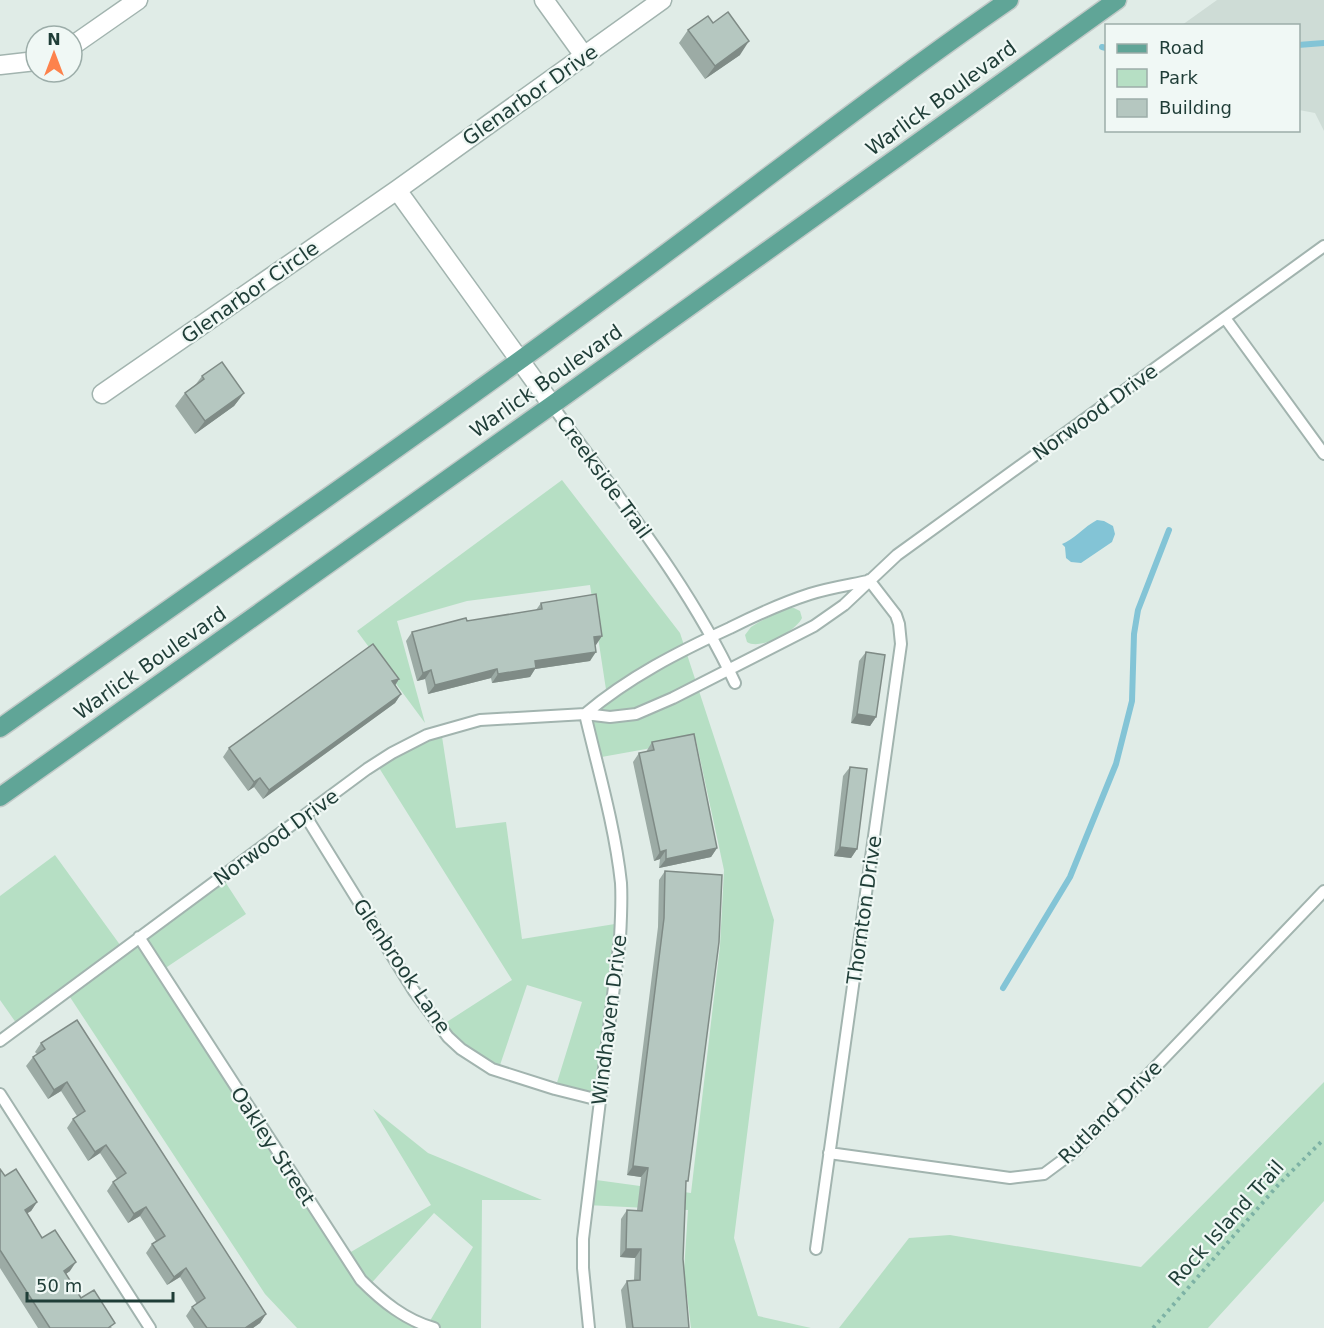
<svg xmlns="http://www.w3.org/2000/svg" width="1324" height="1328" viewBox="0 0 1324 1328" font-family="'DejaVu Sans',sans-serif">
<rect width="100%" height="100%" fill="#e0ece7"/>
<path fill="#cedcd6" d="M1217 0H1324V131L1315 113 1299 110 1298 26 1182 25Z"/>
<path fill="#b6dfc4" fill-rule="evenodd" d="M562 480 680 633 774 920 734 1238 758 1316 811 1328H691L684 1271 688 1210 586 1205 589 1179 691 1193 720 946 724 870 696 740 596 758 585 714 607 696 590 585 467 601 397 621 425 723 357 631Z
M787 608H794L800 611 802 618C796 631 760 651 747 642L745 635 751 627 759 622Z
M441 730 456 828 506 822 522 939 621 923 599 1100 555 1089 582 1002 527 985 498 1071 439 1027 512 980 376 763Z
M55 855 123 949 222 877 246 914 161 971 344 1256 431 1205 373 1109 428 1153 542 1200H482L481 1328H297L265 1294 66 991 19 1027 0 1000V896ZM434 1213 473 1247 427 1326 368 1287Z
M1324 1082V1201L1208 1328H839L909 1238 950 1235 1141 1267Z"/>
<path fill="#83c4d6" d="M1097 520 1104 521 1113 526 1115 534 1112 542 1081 563 1071 562 1066 558 1065 547 1062 544C1072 541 1085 526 1097 520Z"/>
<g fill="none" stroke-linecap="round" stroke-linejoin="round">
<path stroke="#83c4d6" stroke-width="6" d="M1298 45 1324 43
M1102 47 1106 48
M1003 988 1070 877 1116 764 1132 701 1134 634 1138 610 1169 530"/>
<g stroke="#a2b4af" stroke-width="14">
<path id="lane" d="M1225 318 1324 454
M552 405C616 495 688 582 735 683
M585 714C598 769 615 827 621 883 622 901 621 920 620 938L583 1239V1268L589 1328
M585 714C629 677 678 652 730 628 756 615 782 603 810 594 829 588 849 585 868 581
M305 815 414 991 448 1037 461 1049 492 1069 555 1089 599 1100
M139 937 361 1280C382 1301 405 1320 434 1328
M0 1041 367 769 392 753 427 735 480 720 585 714 610 717 636 714 673 698 814 626 844 605 897 555 1324 246
M0 1094 150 1328
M829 1153 1010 1178 1044 1174 1075 1151 1324 891
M816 1249 901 644 899 624 896 615 869 580"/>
</g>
<g stroke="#a2b4af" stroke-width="21">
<path id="street" d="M544 0 585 57
M72 46 138 0
M0 65 36 61
M397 190 552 405
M102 394 397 190 662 0"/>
</g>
<g stroke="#c0c9c7" stroke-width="21">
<path id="primary" d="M0 728C219 573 441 420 657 260 774 173 889 83 1009 0
M0 797 552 405 1117 0"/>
</g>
<path stroke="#7db2a5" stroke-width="4" stroke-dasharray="3 4.5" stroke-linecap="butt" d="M1153 1328 1279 1184 1324 1139"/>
<use href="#lane" stroke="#fff" stroke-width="10"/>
<use href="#street" stroke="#fff" stroke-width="18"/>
<use href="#primary" stroke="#60a597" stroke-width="18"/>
</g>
<path fill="#9caba5" d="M688 30 740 55 705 79 679 43Z
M202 376 244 393 234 406 195 434 175 406 185 393 196 384Z
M541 603 602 636 595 645 590 661 535 669 530 677 492 683 491 678 428 694 425 679 417 681 406 641 412 632 467 621 536 610Z
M866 652 876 717 870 726 851 723 859 661Z
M399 679 395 686 401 694 395 703 263 799 254 787 248 791 223 757 229 748Z
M652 742 717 848 711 857 659 868 660 859 654 861 633 762 639 753 646 752Z
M850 767 857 849 851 858 834 856 843 776Z
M665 871 685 1186 683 1259 689 1328H626L621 1290 627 1281 634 1280 635 1258 620 1257 621 1219 627 1210H637L641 1177 627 1175 658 927 659 880Z
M41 1043 266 1314 260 1323 253 1328H194L186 1316 192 1307 197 1304 180 1277 167 1285 146 1253 152 1244 156 1241 140 1216 128 1223 107 1191 113 1182 117 1179 100 1153 88 1161 67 1128 73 1119 77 1116 61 1091 48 1099 26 1066 33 1057 37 1054 35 1052Z
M0 1169 5 1176 37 1202 31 1211 27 1213 42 1238 70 1271 66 1274 81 1298 112 1328H38L0 1268Z"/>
<path fill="#7f8b86" d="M749 41 740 55 705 79 715 66Z
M244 393 234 406 195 434 205 421Z
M602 636 596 645 588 646 594 637Z
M596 652 590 661 535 669 530 677 492 683 498 674 535 661Z
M497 669 491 678 428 694 435 685Z
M431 670 425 679 417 681 423 673Z
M399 679 393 688 392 681Z
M401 694 395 703 263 799 269 790Z
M857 714 876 717 870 726 851 723Z
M260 778 254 787 248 791 254 782Z
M840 847 857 849 851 858 834 856Z
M717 848 711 857 659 868 666 859Z
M666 850 660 859 654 861 660 852Z
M67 1082 61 1091 48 1099 54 1090Z
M106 1145 100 1153 88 1161 95 1152Z
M633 1166 648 1168 641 1177 627 1175Z
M37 1202 31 1211 18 1219 25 1210Z
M146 1207 140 1216 128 1223 134 1214Z
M626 1249H641L635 1258 620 1257Z
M76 1262 70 1271 57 1280 64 1271Z
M186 1268 180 1277 167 1285 174 1277Z
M266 1314 260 1323 253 1328H245Z"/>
<path fill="#b5c7c0" stroke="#7f8b86" stroke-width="1.5" d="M728 12 749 41 715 66 688 30 708 16 713 23Z
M222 362 244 393 205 421 185 393 204 379 202 376Z
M596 594 602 636 594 637 596 652 535 661 536 668 498 674 497 669 435 685 431 670 423 673 412 632 466 618 467 621 542 609 541 603Z
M373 644 399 679 392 681 401 694 269 790 260 778 254 782 229 748Z
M866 652 885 655 876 717 857 714Z
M694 734 717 848 666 859V850L660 852 639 753 654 750 652 742Z
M850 767 867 769 857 849 840 847Z
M665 871 722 875 719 942 688 1181H686L683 1259 689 1328H633L627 1281 640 1280 641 1249H626L627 1210 642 1211 648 1168 633 1166 664 918Z
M77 1020 266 1314 245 1328H207L192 1307 205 1298 186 1268 174 1277 152 1244 165 1236 146 1207 134 1214 113 1182 126 1173 106 1145 95 1152 73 1119 85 1111 67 1082 54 1090 33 1057 45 1049 41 1043Z
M0 1169 5 1176 16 1169 37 1202 25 1210 42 1238 55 1230 76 1262 64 1271 81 1298 94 1290 115 1323 108 1328H50L0 1250Z"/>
<g text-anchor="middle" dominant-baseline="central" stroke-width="4.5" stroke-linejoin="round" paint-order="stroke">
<g font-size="20" fill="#1f3d37" stroke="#f0f8f5">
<text transform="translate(530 95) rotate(-35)">Glenarbor Drive</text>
<text transform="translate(941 98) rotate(-36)">Warlick Boulevard</text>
<text transform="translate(250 292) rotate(-35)">Glenarbor Circle</text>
<text transform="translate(546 381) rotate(-35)">Warlick Boulevard</text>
<text transform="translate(1095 412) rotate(-36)">Norwood Drive</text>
<text transform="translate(604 477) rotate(54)">Creekside Trail</text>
<text transform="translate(150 663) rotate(-35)">Warlick Boulevard</text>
<text transform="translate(276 837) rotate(-36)">Norwood Drive</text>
<text transform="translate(864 910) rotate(-82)">Thornton Drive</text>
<text transform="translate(402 966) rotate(56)">Glenbrook Lane</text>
<text transform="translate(609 1020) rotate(-83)">Windhaven Drive</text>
<text transform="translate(1110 1112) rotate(-45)">Rutland Drive</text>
<text transform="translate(273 1146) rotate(57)">Oakley Street</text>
<text transform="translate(1226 1223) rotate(-48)">Rock Island Trail</text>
</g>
</g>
<rect x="1105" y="24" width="195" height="108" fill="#f0f8f5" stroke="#9cada9" stroke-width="1.5"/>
<rect x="1117" y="44" width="30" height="9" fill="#60a597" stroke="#9cada9" stroke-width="1.5"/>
<text x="1159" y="54" font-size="18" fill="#1f3d37">Road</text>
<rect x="1117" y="69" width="30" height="18" fill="#b6dfc4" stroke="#9cada9" stroke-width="1.5"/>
<text x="1159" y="84" font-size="18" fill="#1f3d37">Park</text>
<rect x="1117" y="99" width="30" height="18" fill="#b5c7c0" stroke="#9cada9" stroke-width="1.5"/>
<text x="1159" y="114" font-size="18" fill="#1f3d37">Building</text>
<g transform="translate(54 54)"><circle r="28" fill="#f0f8f5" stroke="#9cada9" stroke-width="1.5"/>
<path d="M0-4.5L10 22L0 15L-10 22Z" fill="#fd824c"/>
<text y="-9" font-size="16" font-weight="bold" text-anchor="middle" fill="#1f3d37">N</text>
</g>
<path d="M27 1292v9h146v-9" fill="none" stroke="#1f3d37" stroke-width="3"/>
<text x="36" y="1292" font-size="18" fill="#1f3d37" stroke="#f0f8f5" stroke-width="4.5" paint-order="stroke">50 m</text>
</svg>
